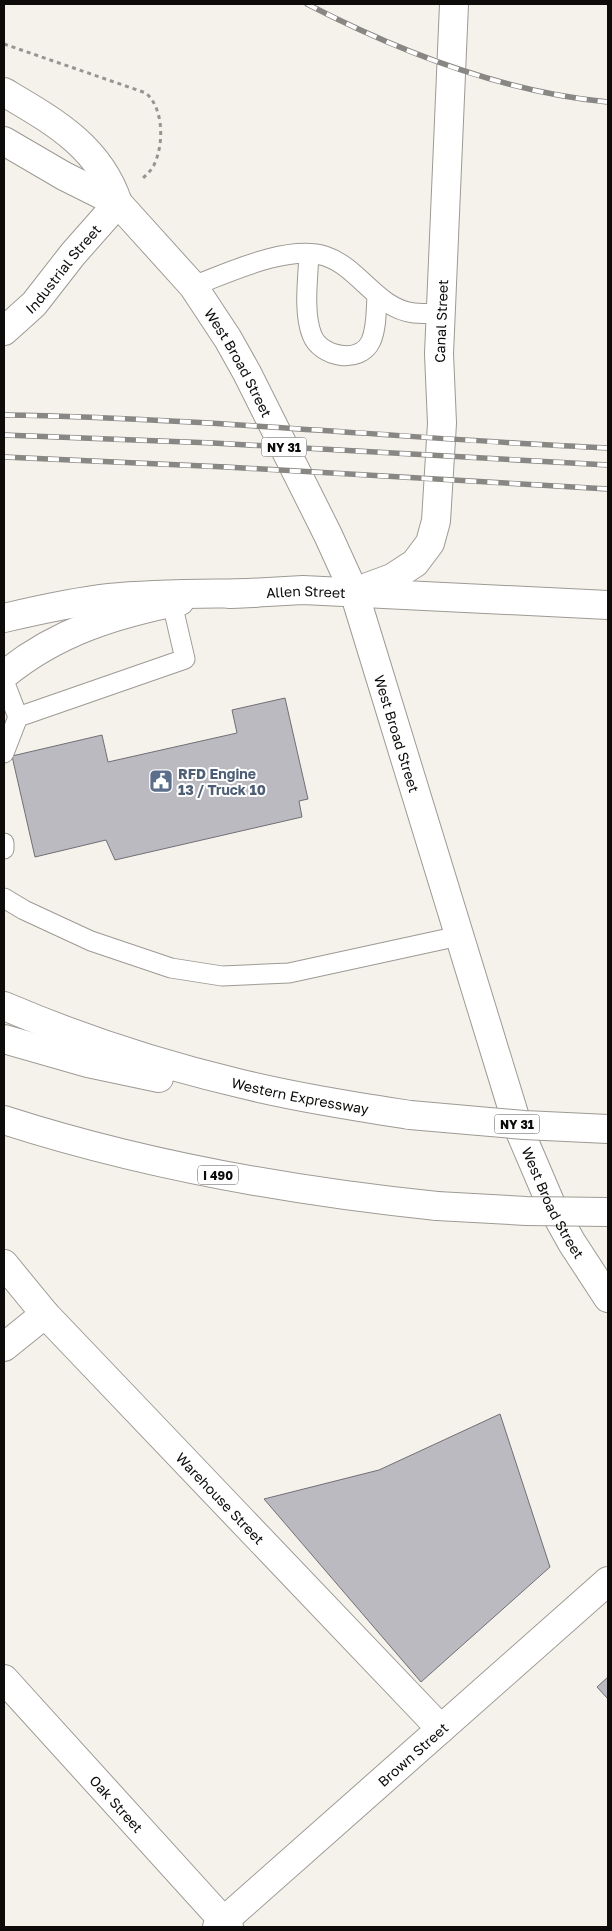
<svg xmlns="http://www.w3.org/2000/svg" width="612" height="1931" viewBox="0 0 612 1931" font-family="'Golos Text',sans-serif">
<rect width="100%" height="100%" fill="#f5f2ec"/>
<path fill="#bbbac0" stroke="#706f75" d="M285 698 308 799 299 801 302 817 115 860 106 840 35 857 12 756 102 735 108 762 237 733 232 710Z
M500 1414 550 1567 421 1682 264 1499 379 1470Z
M608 1677V1699L597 1687Z"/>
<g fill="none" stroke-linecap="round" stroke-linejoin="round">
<g stroke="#9d9a94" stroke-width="21">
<path id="lane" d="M309 254C308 278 303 313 312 335 320 357 360 365 371 341 377 327 376 310 377 295
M193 286C228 273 288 244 325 256 359 267 377 309 414 313 423 314 432 313 441 313
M4 681 18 717 4 753
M18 717 185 659 172 603
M4 843V849
M4 898 24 910 91 941 171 968 222 976 289 973 459 936"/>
</g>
<g stroke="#9d9a94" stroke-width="30">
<g id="street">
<path id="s1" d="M4 331 34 304 73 254 118 203"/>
<path id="s2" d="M354 592 392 578 415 563 430 543 436 521 442 423 439 354 454 4"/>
<path id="s3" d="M4 1264 45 1314 441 1729"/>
<path d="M4 1347 45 1314"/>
<path id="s4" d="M4 1679 229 1927"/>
</g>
</g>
<g stroke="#9d9a94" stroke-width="30">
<g id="secondary">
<path id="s5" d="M230 594 303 590 608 605"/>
<path d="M4 675C56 632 115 614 180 601"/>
<path id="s6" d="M217 1927 608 1581"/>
</g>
</g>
<g stroke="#9d9a94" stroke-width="30">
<g id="primary">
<path d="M4 92C53 121 99 146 118 203"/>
<path id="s7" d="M4 141 64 176 118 203 193 286 228 339 247 373 328 535 354 592 518 1127 553 1209 572 1243 608 1298"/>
</g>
</g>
<g stroke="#9d9a94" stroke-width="30">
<g id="highway">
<path d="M4 618C38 610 73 602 109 598 157 593 206 594 254 593"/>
<path id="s8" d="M4 1006C79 1038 158 1064 238 1083 295 1097 353 1106 410 1115"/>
<path d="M4 1039 88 1063 159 1078"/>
<path d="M4 1120C144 1165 290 1191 437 1206"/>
</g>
</g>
<path stroke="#979590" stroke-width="3" stroke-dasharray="4 4" stroke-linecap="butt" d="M4 44 146 93C164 109 164 144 154 165 151 171 146 175 141 180"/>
<use href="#lane" stroke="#fff" stroke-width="19"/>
<use href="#street" stroke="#fff" stroke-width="28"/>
<use href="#secondary" stroke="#fff" stroke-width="28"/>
<use href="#primary" stroke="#fff" stroke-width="28"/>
<use href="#highway" stroke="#fff" stroke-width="28"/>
<g stroke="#898783" stroke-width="5.5">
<path id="rail" d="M307 4C400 52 503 92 608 102
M4 415C205 418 407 439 608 448
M4 435 213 443 608 465
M4 457 226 467 608 489"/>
</g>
<use href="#rail" stroke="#fff" stroke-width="4" stroke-dasharray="11" stroke-linecap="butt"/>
<g stroke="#9d9a94" stroke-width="30" stroke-linecap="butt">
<path id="highway-bridge" d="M410 1115 524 1125 608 1129
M437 1206 526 1211 608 1212"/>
</g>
<use href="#highway-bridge" stroke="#fff" stroke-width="28"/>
</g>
<defs>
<g id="civic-square" transform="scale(1.25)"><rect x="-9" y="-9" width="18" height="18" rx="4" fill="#5c6f8a" stroke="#fff"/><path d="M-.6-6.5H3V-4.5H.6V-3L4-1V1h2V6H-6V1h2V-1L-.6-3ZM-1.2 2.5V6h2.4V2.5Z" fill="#fff"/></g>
</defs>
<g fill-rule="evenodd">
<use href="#civic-square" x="161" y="781"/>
</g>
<g text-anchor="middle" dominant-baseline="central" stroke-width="4" stroke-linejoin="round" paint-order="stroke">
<g fill="#fff" stroke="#565554" stroke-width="1">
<rect x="261.5" y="437.5" width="45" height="19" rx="4"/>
<rect x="494.5" y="1114.5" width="45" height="19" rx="4"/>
<rect x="198" y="1165.5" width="40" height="19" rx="4"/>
</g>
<g font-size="12" font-weight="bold" fill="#0d0c0a">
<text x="284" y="447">NY 31</text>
<text x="517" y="1124">NY 31</text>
<text x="218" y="1175">I 490</text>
</g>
<g font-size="14" fill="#0d0c0a" stroke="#fff">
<text stroke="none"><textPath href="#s1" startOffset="86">Industrial Street</textPath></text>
<text stroke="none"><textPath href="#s2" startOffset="316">Canal Street</textPath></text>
<text stroke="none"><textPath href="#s7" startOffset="331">West Broad Street</textPath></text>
<text stroke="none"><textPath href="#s5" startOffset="76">Allen Street</textPath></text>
<text stroke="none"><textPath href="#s7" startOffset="736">West Broad Street</textPath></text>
<text stroke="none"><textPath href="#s8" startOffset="310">Western Expressway</textPath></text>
<text stroke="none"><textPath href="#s7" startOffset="1231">West Broad Street</textPath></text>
<text stroke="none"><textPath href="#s3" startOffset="319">Warehouse Street</textPath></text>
<text stroke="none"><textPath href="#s6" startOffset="261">Brown Street</textPath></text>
<text stroke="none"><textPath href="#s4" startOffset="168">Oak Street</textPath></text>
</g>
<g font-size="14" font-weight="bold" fill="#4e5e75" stroke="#fff" text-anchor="start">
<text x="178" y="773">RFD Engine<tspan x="178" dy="16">13 / Truck 10</tspan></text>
</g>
</g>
<rect width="612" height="1931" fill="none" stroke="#0d0c0a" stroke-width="10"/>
</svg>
